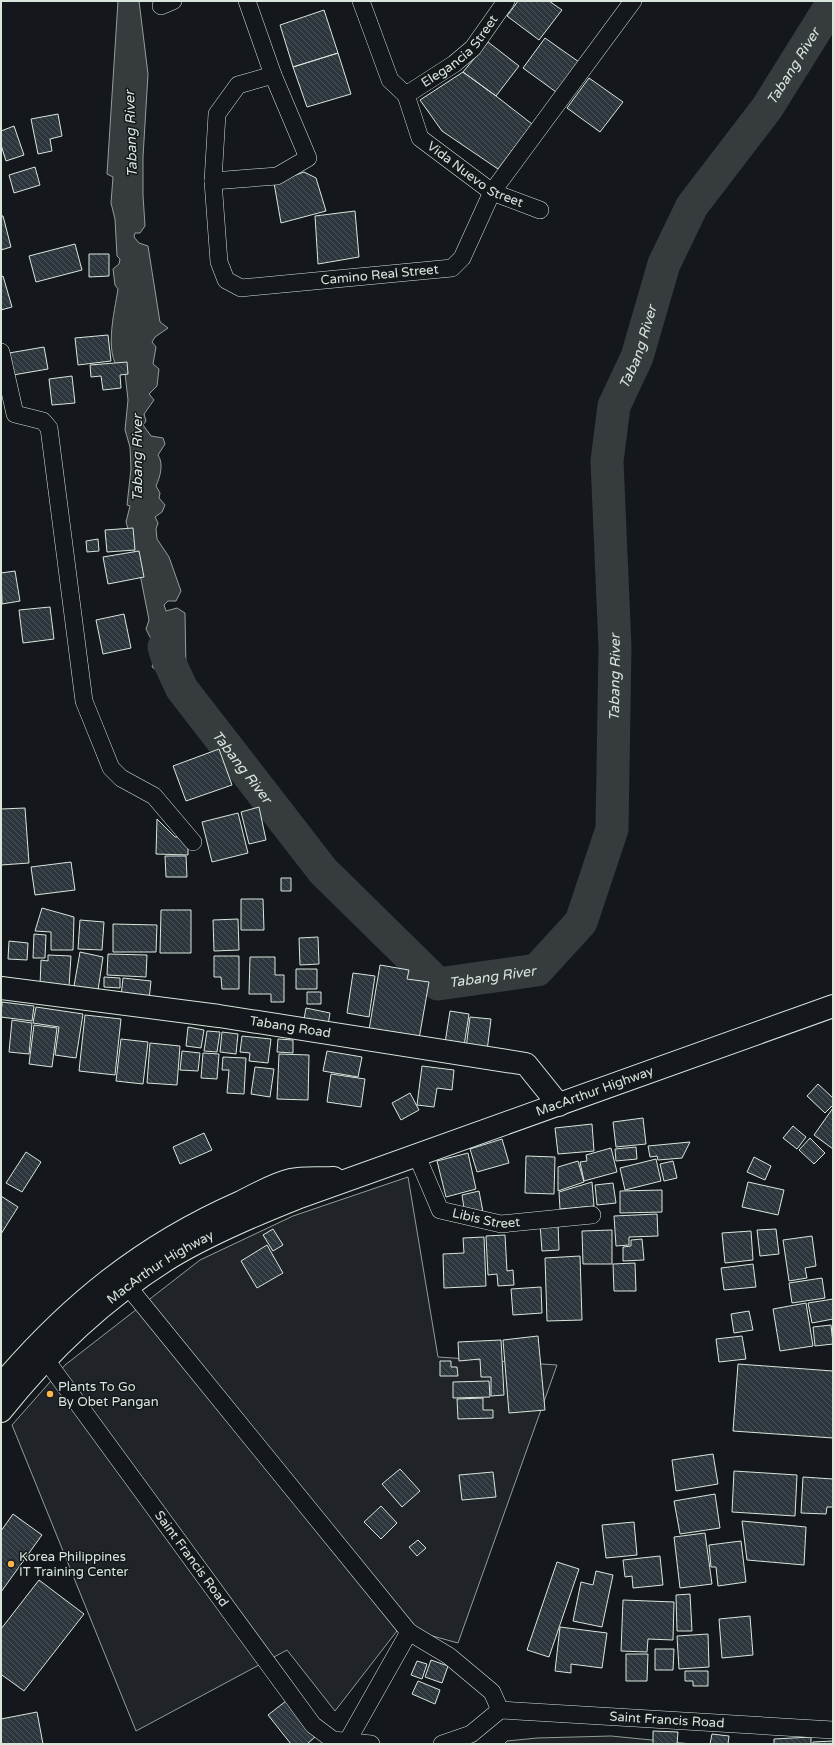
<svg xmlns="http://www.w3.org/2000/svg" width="834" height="1745" viewBox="0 0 834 1745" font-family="'Varela Round',sans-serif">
<defs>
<pattern id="building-back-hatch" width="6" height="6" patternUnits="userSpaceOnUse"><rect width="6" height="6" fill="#2c363c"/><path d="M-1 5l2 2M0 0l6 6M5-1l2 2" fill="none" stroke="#4a5358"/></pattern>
</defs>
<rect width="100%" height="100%" fill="#14181c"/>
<path fill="#202428" stroke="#939e99" d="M408 1177 438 1357 557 1365 458 1643 400 1627 335 1711 287 1650 136 1731 12 1425 65 1365 200 1260 293 1216Z
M611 1736 692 1744H504L507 1741 537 1738Z"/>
<path fill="#363b3e" stroke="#939e99" d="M118 1H139L148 74 143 157V195L145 226 140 233H135L134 237 139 243 148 246 160 322 168 328 155 337 152 342 156 347 153 364 159 369 157 386 149 394 154 400 144 414 146 421 143 425 151 436 163 438 165 444 158 455C164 464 160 477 156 486L160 493 159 498 165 505 162 512 155 517 158 523 156 529 157 539 169 557 181 591 176 601H168L164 605 166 611 177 608 185 613 186 669 182 689 152 667 157 651 146 629 149 620 138 564 126 522 130 506 127 505 131 469 130 447 125 430 128 400 125 373C101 362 115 310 118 289L115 285 113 269 119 264 120 259 117 256 115 219 111 203 113 177 107 174Z"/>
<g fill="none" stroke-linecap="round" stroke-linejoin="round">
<path stroke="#363b3e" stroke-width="33" id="s1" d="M164 647 167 657 182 689 323 871 438 984 537 970 581 922 612 829 615 647 607 461 614 406 637 357 664 264 692 206 767 108 830 7 833 4"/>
</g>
<path fill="url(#building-back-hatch)" stroke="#d8e6dc" d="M518 1H549L562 10 539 40 507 16Z
M324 10 338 53 293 67 280 25Z
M545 38 579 62 556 92 523 68Z
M488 42 519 66 496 96 463 72Z
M338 53 351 94 307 107 293 67Z
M463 72 496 96 532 124 498 169 442 131 420 100Z
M589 78 623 102 600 132 567 108Z
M58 114 62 136 50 139 52 151 38 154 31 119Z
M14 126 24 155 6 161 1 145V131Z
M35 167 40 185 14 193 9 175Z
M304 172 316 178 326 211 281 223 274 183Z
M355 211 359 257 318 264 315 216Z
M1 216H3L11 247 1 250Z
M75 244 82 270 36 282 29 256Z
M89 254H109V276L89 277Z
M3 276 12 307 1 310V277Z
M108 335 111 361 78 365 75 338Z
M44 347 48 369 13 375 9 353Z
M127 362 128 374 120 375 121 388 103 390 101 376 91 377 90 365Z
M72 376 75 403 52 405 49 379Z
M133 528 135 550 107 552 105 530Z
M98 539 99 551 87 552 86 541Z
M139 551 144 577 108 584 103 557Z
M15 571 20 601 2 604 1 573Z
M50 607 54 639 23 643 19 610Z
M124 614 131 648 103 654 96 620Z
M219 749 232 785 186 801 173 766Z
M259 807 266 840 249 844 241 812Z
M25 808 29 863 1 865V809Z
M238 813 248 853 212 862 202 822Z
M157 819 175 837H188V855L156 854Z
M165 856H186L187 877H166Z
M71 862 75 890 35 895 31 867Z
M281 878H291V891H281Z
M241 899H263L264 930H241Z
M42 908 74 917 73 950H51V932L35 931Z
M161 910H191V953H160Z
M238 919 239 950 214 951 213 920Z
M80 920 104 922 102 950 78 949Z
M113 924 157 925 156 952H113Z
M34 934 46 935 45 958H33Z
M318 937 319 964 300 965 299 938Z
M9 941 28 943 27 960 8 959Z
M80 952 103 957 98 990 74 986Z
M108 954 147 955 146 977 107 975Z
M48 955 71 956 69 987 40 986 41 960 48 961Z
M214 956H239V989H222L221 977H214Z
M250 957H275V975H284V1002H271V994H249Z
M380 965 409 970 407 979 429 982 419 1039 369 1030Z
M296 969H317V989H296Z
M353 973 375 976 369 1017 347 1013Z
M104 977 120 978V988L104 987Z
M123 978 151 981 149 1000 121 997Z
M307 992H321V1004H307Z
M2 1002 34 1006 32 1021 1 1017Z
M36 1007 83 1014 76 1058 55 1055 59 1027 33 1023Z
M306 1008 330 1013 328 1025 304 1019Z
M450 1011 469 1014 464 1046 445 1043Z
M85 1015 121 1019 115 1075 79 1071Z
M470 1017 491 1019 487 1051 466 1048Z
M12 1020 32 1023 29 1054 9 1052Z
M34 1025 57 1028 52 1067 29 1064Z
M188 1027 204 1030 201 1048 186 1046Z
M207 1031 220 1032 217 1052 204 1051Z
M222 1032 238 1034 236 1054 220 1052Z
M242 1036 271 1039 268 1063 249 1061 250 1053 240 1052Z
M121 1039 148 1042 143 1084 116 1081Z
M278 1039 293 1040V1053L277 1052Z
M150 1043 180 1046 177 1085 147 1083Z
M182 1051 200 1053 198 1071 180 1070Z
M327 1051 362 1057 358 1077 323 1071Z
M203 1053 219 1054 217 1079 201 1078Z
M279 1054 309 1055 308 1100 277 1099Z
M223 1057 246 1058 244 1094 227 1093 229 1070H222Z
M422 1066 454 1070 452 1090 437 1088 434 1107 417 1105Z
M255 1067 274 1069 270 1097 251 1094Z
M331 1074 365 1079 361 1107 327 1102Z
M818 1084 833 1098V1105L825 1113 807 1096Z
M410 1093 419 1110 401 1120 392 1103Z
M833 1108V1149L814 1135Z
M643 1118 646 1144 616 1147 613 1122Z
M592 1124 594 1151 558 1154 555 1128Z
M793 1126 806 1137 797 1149 783 1138Z
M204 1133 212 1150 180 1164 173 1147Z
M810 1138 825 1153 814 1164 799 1150Z
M502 1139 509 1163 477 1172 470 1149Z
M690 1142 682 1158 658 1160 657 1156 650 1157 648 1146Z
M636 1147 637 1159 616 1161 615 1149Z
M611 1148 617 1172 584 1181 580 1162 587 1161 586 1155Z
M26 1152 41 1162 22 1192 6 1183Z
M468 1153 476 1189 446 1197 437 1161Z
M526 1156 555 1157 554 1194 525 1193Z
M754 1157 771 1166 765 1180 747 1172Z
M656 1159 661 1181 625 1190 620 1168Z
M578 1161 584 1182 558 1191V1167Z
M673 1161 677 1178 664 1181 660 1164Z
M592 1182 594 1206 560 1209 559 1192Z
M748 1182 784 1190 778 1215 742 1207Z
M613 1183 616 1203 597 1205 595 1185Z
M662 1190V1212L620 1213V1191Z
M479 1191 483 1212 465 1215 462 1195Z
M1 1196 18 1207 1 1234Z
M657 1214 658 1236 629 1237V1245L616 1246 614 1216Z
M558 1223 559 1250 542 1251 540 1224Z
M273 1229 283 1245 273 1251 263 1235Z
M776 1229 779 1254 760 1256 757 1230Z
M612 1230V1264H583L582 1231Z
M751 1231 753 1260 725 1263 722 1233Z
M505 1235 507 1271 513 1270 514 1285 498 1286 497 1274 488 1275 486 1236Z
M812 1236 816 1266 805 1268 807 1278 789 1281 783 1240Z
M484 1237 486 1286 444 1288 443 1254 464 1253 463 1238Z
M642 1239 644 1260 623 1261V1247L631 1246V1240Z
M267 1245 283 1273 257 1288 241 1261Z
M580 1256 582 1320 547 1321 545 1258Z
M635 1263 636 1291H614L613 1264Z
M753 1264 756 1287 724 1290 721 1268Z
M822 1278 825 1298 792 1303 789 1283Z
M541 1287 542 1313 513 1315 511 1289Z
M833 1299V1319L812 1323 808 1303Z
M806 1303 813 1346 780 1351 773 1309Z
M749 1311 753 1330 734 1333 731 1314Z
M831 1325 833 1344 815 1346 813 1327Z
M538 1336 545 1410 509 1413 503 1340Z
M742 1336 746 1359 719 1362 716 1339Z
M501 1340 504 1395 491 1396V1377H481L480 1359 459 1361 458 1342Z
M440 1361H451V1367H457L458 1376H440Z
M738 1364 833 1371V1438L733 1431Z
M489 1381 490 1397 453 1398V1382Z
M483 1398V1410H493V1418L458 1419 457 1399Z
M713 1454 718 1484 676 1491 672 1460Z
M400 1469 420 1491 402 1507 382 1484Z
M734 1471 797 1475 795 1516 732 1512Z
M493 1472 496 1497 462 1500 459 1475Z
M803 1477 833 1479V1507H827L826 1514 801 1513Z
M715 1494 720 1528 680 1534 674 1501Z
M381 1506 397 1523 381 1539 364 1522Z
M13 1514 42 1535 1 1592V1531Z
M742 1521 806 1527 804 1565 747 1560Z
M634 1522 637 1555 606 1558 602 1525Z
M705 1533 712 1584 680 1588 674 1537Z
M418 1540 426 1548 417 1556 409 1547Z
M741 1541 746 1582 718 1586 716 1567H711L709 1545Z
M660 1556 663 1585 633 1588 632 1576 625 1577 623 1560Z
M557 1562 579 1569 549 1657 527 1650Z
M596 1571 613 1575 602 1627 573 1621 581 1582 593 1585Z
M39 1580 84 1614 24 1691 2 1675 1 1678V1629Z
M690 1594 692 1631H677L676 1595Z
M623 1600 674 1602 673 1640 648 1639 647 1652 621 1651Z
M750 1616 753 1655 722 1658 719 1619Z
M560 1627 607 1633 602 1668 571 1664V1673L555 1671Z
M708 1634 709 1667 679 1669 677 1636Z
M655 1649H674L673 1670H655Z
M626 1654H648L647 1681H626Z
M431 1660 448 1666 442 1683 425 1677Z
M417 1661 427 1664 422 1679 411 1675Z
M685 1671H708V1686H693V1681H685Z
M418 1681 440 1690 435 1704 412 1694Z
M286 1701 315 1737 307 1744H291L268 1715Z
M37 1712 43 1744H1V1719Z
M653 1731 678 1732 677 1744H653Z
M712 1734 729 1736 728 1744H710Z
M811 1737V1744H774V1739Z
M833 1741V1744H813V1742Z"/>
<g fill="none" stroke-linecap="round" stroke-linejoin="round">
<g stroke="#d8e6dc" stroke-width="18">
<g id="street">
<path id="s2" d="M361 1 390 80 406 95 420 138 492 192 540 210"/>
<path d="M161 6 173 1"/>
<path id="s3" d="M273 75 238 85 217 114 213 181 219 262 226 280 241 288 452 268 462 258 492 192 633 1"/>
<path id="s4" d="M406 95 454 64 473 48 506 1"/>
<path d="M213 181 277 176 308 158 273 75 247 1"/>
<path d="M1 352 15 414 43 421 49 428 84 701 111 768 121 778 154 796 193 842"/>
<path id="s5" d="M417 1156 440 1210 501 1224 592 1215"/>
<path id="s6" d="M121 1278 409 1632 449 1656 492 1692 500 1710 833 1730"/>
<path id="s7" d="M37 1351 46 1360 313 1725 333 1740 371 1744"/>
<path d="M348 1740 409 1632"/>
<path d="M442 1744 471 1734 500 1710"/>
</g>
</g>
<g stroke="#d8e6dc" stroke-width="24">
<g id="secondary">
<path id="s8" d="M1 988 219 1016 526 1064 559 1105"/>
</g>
</g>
<g stroke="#d8e6dc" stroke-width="24">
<g id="highway">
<path d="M1 1385C70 1304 143 1245 241 1202 257 1194 274 1184 291 1180 304 1177 321 1179 334 1178"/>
<path id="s9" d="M1 1411C48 1352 106 1297 171 1257 211 1233 254 1215 297 1198L833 1006"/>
</g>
</g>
<use href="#street" stroke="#14181c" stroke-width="17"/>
<use href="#secondary" stroke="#14181c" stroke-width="22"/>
<use href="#highway" stroke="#14181c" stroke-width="22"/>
</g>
<g fill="#ffb74d" stroke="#14181c" stroke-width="1.5">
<circle cx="50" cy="1394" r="4"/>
<circle cx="11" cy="1564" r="4"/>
</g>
<g text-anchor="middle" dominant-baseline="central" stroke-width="3" stroke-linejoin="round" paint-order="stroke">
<g font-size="13" fill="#d8e6dc" stroke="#14181c">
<text stroke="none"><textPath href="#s4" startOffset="70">Elegancia Street</textPath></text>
<text stroke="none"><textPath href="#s2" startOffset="218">Vida Nuevo Street</textPath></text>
<text stroke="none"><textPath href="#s3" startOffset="396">Camino Real Street</textPath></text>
<text stroke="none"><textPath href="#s8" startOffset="292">Tabang Road</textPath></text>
<text stroke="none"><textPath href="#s9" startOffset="686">MacArthur Highway</textPath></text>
<text stroke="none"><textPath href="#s5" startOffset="106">Libis Street</textPath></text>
<text stroke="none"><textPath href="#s9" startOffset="216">MacArthur Highway</textPath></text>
<text stroke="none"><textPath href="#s7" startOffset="259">Saint Francis Road</textPath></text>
<text stroke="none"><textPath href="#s6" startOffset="746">Saint Francis Road</textPath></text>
</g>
<g font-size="13" fill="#d8e6dc" stroke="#14181c" text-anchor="start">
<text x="58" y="1387">Plants To Go<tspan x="58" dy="15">By Obet Pangan</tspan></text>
<text x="19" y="1557">Korea Philippines<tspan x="19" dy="15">IT Training Center</tspan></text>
</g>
<g font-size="14" font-style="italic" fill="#d8e6dc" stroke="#14181c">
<text stroke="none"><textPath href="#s1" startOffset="1512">Tabang River</textPath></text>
<text transform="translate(131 134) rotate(-92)">Tabang River</text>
<text stroke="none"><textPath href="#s1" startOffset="1188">Tabang River</textPath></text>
<text transform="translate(137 458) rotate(-90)">Tabang River</text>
<text stroke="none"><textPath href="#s1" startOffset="852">Tabang River</textPath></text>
<text stroke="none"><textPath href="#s1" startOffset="144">Tabang River</textPath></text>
<text stroke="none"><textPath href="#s1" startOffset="492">Tabang River</textPath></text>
</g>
</g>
<rect width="834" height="1745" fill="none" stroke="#d8e6dc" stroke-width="4"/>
</svg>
